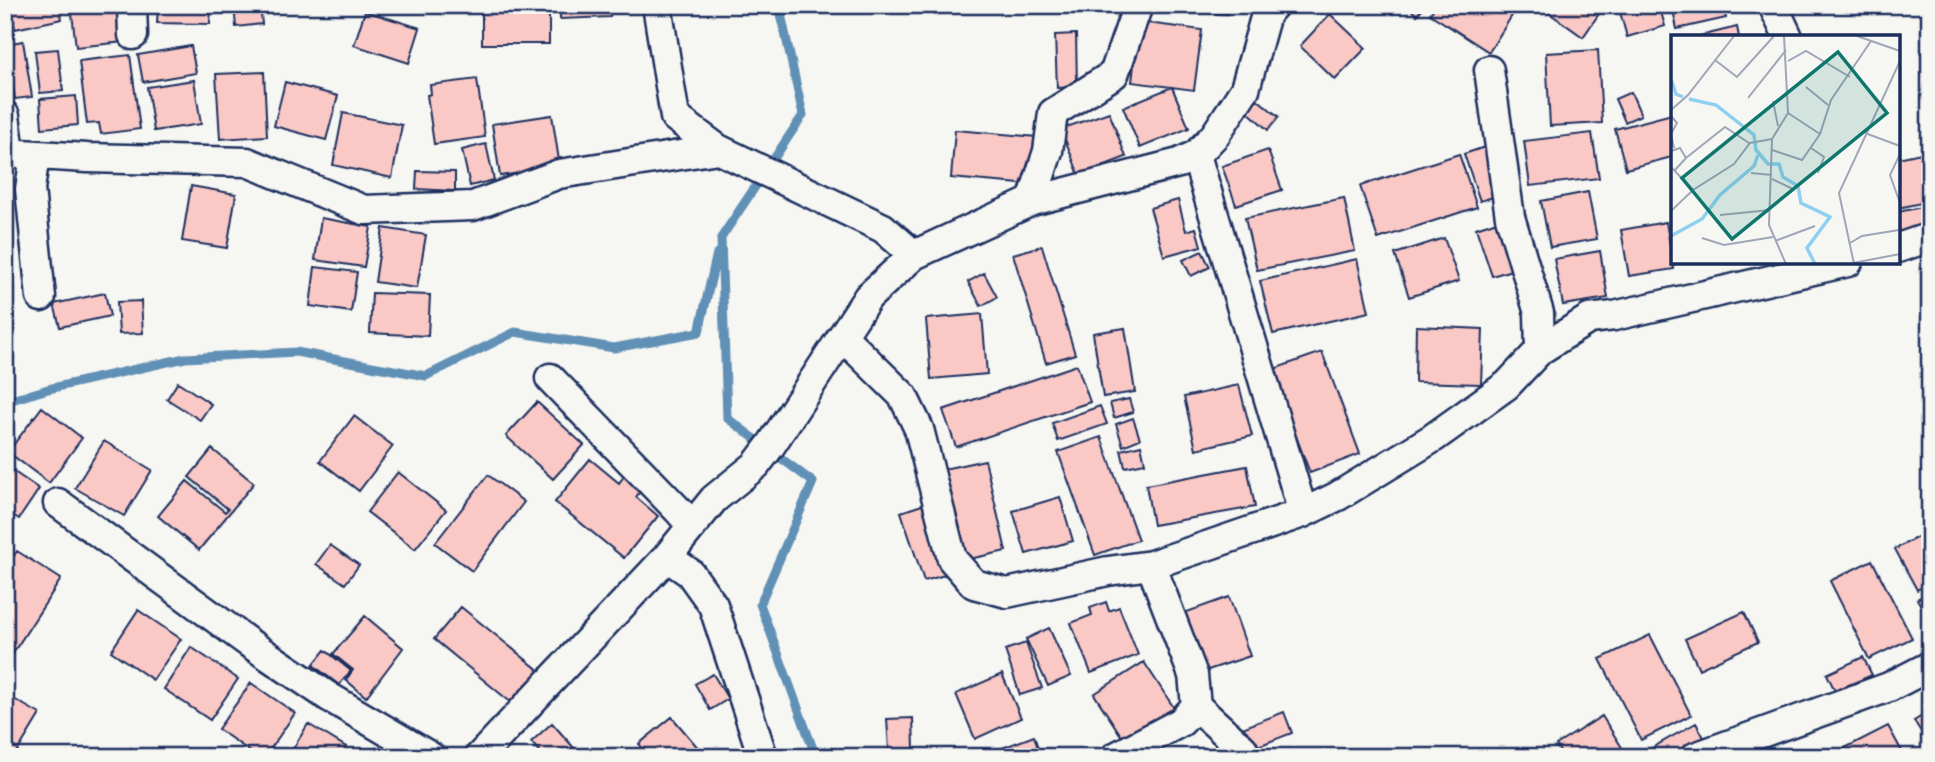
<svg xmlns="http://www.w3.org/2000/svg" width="1935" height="762" viewBox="0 0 1935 762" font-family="Itim,sans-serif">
<rect width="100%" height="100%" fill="#f6f6f2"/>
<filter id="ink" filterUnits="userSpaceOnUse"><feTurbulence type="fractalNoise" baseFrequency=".0143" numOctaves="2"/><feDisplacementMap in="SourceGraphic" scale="14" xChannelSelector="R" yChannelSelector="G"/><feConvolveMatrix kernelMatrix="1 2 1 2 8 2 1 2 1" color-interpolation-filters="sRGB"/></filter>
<g filter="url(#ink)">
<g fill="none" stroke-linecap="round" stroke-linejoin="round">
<path stroke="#6090b5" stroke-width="9" d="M779 5 803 115 721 238 727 418 813 482 760 604 816 757
M5 402 48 389 185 358 296 352 426 376 515 332 614 348 699 332 717 253"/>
</g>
<path fill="#fac9c6" stroke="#1b2f5e" stroke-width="2" d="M5 5H59L62 19 15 29 13 18 5 19Z
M71 5H120L124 42 76 47Z
M158 5H211L210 24 157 23Z
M234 5H260L262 24 236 27Z
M482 5H549V44H482Z
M560 5H611L610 17 560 19Z
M1158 5H1228V14L1157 10Z
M1405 5H1425L1417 15Z
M1436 5H1517L1518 6 1489 52 1430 14Z
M1538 5H1605L1583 37Z
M1618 5H1659L1665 26 1627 37Z
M1672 5H1723L1726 18 1677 29Z
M365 11 420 28 409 63 354 45Z
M1330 14 1366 48 1335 80 1300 46Z
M1139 22 1202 30 1194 90 1132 82Z
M1737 27 1739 37H1696Z
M1076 34 1077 87 1057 88 1055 35Z
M23 41 32 97 15 99 6 44Z
M191 46 196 73 143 82 138 55Z
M58 49 63 91 40 93 35 51Z
M1598 50 1602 123 1550 126 1546 53Z
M130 55 140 129 101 134 99 123 87 124 79 61Z
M264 72 267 136 220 139 216 74Z
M477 79 485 137 434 144 427 95 431 94 430 85Z
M194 80 201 124 154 131 147 87Z
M285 82 338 96 326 140 274 126Z
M1172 87 1189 128 1140 148 1123 107Z
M1631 92 1641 115 1625 122 1615 99Z
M76 96 78 125 42 128 40 99Z
M1257 99 1279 117 1268 130 1247 111Z
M1109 112 1126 157 1079 175 1061 129Z
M343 113 402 125 392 178 333 165Z
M1672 114V157L1626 169 1615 129Z
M552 115 560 167 500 176 492 124Z
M955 130 1037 137 1033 185 951 178Z
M1592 133 1599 178 1530 186 1524 141Z
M486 144 494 180 470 186 462 150Z
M1488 146 1503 194 1480 201 1464 154Z
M1268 150 1282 190 1236 205 1222 166Z
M1930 151V201L1898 208V158Z
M1459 154 1477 207 1378 239 1360 186Z
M417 171 455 172V191L416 189Z
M191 186 236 194 227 248 182 241Z
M1588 192 1597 239 1550 247 1541 201Z
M1344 198 1355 251 1257 270 1245 218Z
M1178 200 1186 231 1196 228 1201 246 1164 256 1150 208Z
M1927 206 1930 232 1898 239V212Z
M321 218 371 227 364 267 315 260Z
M1503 219 1518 268 1492 276 1476 228Z
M1666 222 1674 269 1629 276 1621 230Z
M383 228 426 235 417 288 375 282Z
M1444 238 1459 281 1409 297 1395 254Z
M1042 246 1075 354 1046 363 1013 254Z
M1202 251 1210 267 1191 276 1183 260Z
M1600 251 1608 298 1563 305 1554 259Z
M1357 259 1369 312 1273 334 1260 281Z
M315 267 357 272 351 312 310 306Z
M984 273 997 297 981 306 968 282Z
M105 293 110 316 60 327 54 304Z
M372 293 430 295 428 336 370 333Z
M141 301 143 333 119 334 117 302Z
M982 314 987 374 931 379 926 319Z
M1416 326 1483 329 1481 384 1415 382Z
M1125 328 1135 392 1103 397 1093 333Z
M1322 352 1360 454 1310 473 1271 370Z
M1077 365 1090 402 956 447 943 410Z
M178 382 211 404 200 420 167 399Z
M1239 385 1252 436 1196 449 1184 397Z
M1129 399 1133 412 1114 418 1110 403Z
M537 402 584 445 553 479 506 436Z
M1100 406 1107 424 1058 441 1052 423Z
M42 407 82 438 49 483 8 452Z
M354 416 393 446 359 491 320 461Z
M1133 418 1140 439 1123 446 1116 424Z
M1101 437 1138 540 1095 555 1058 452Z
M104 441 152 470 124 516 75 488Z
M1141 445 1145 463 1125 467 1121 450Z
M212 449 254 483 199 550 158 516 187 481 225 512 228 509 189 477Z
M590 459 619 483 624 476 641 490 636 497 658 516 624 558 555 502Z
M985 460 1006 551 960 561 939 470Z
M1247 466 1255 507 1153 525 1146 485Z
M7 467 39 489 19 519 5 510V470Z
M398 472 446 510 415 549 367 512Z
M488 475 524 502 472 571 435 543Z
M1060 497 1073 541 1026 554 1013 511Z
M925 504 948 574 924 581 901 512Z
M1929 531 1930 583 1917 590 1895 549Z
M330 545 359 565 345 584 316 564Z
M17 551 61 579 11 656 5 652V569Z
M1872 560 1912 638 1869 659 1830 581Z
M1930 592V621L1917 599Z
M1229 597 1250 656 1205 671 1184 613Z
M1106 602 1109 611 1119 607 1138 655 1091 673 1071 623 1092 615 1090 608Z
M461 607 546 676 519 709 434 639Z
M138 610 181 639 153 680 111 651Z
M1744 612 1758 642 1699 669 1685 639Z
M365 616 403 648 366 697 346 680 353 670 333 654Z
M1049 628 1071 676 1048 686 1026 639Z
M1650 635 1691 715 1641 740 1600 659Z
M1026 643 1042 688 1020 695 1005 650Z
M191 647 238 679 210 720 164 689Z
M325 650 351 671 339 685 313 665Z
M1863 657 1872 675 1835 691 1827 674Z
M1144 662 1174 708 1124 740 1094 694Z
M713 674 728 699 710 710 695 684Z
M1002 674 1021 718 975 739 956 694Z
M251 683 295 713 265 757H258L218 729Z
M5 694 40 714 14 757H5Z
M1930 711V745L1914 721Z
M1284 712 1292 733 1240 753 1232 732Z
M1602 716 1628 757H1563L1556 745Z
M672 717 705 756 704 757H650L639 744Z
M913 718 914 749 889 750 887 719Z
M552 723 582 757H545L531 742Z
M1696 723 1706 741 1677 757H1645L1643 753Z
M308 724 346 747 341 757H288Z
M1888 726 1905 757H1839L1837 752Z
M1034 736 1041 757H993L992 752Z
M131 748 146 757H126Z
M376 748 387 757H369Z"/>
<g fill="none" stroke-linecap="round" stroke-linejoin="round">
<g stroke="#1b2f5e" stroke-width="33">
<path id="street" d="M132 5 133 35
M657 5 675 117 718 149
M1773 5 1788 37
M1489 70 1510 217 1539 313 1540 350
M5 116 10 152
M5 153 87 158 247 162 364 210 473 206 559 174 718 149 883 228 914 255
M35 155 30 189 41 297
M1196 155 1303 513
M1032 201 1048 151 1053 113 1114 74 1138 5
M1898 248 1930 237
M843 337 903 396 919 429 952 559 974 584 1007 593 1108 571 1151 565 1303 513 1338 496 1433 438 1507 385 1540 350 1589 319 1614 316 1848 262
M550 378 678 510 692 526
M58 503 249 643 329 697 431 757
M667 557 690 573 713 605 762 754
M1196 706 1243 749
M479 757 667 557 714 499 756 465 771 445 868 297 914 255 1032 201 1179 163 1196 155 1215 135 1245 89 1266 14 1274 5
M1115 757 1181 722 1196 706 1193 675 1151 565
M1695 757 1889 687 1930 666"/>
</g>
<use href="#street" stroke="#f6f6f2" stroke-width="28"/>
</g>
</g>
<g transform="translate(1671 35)">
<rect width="229" height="229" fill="#f6f6f2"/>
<path fill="none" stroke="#8ed0ef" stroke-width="3.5" d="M0 44 5 59 12 62M18 64 45 70 83 100 85 115 97 129H108L112 142 127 151 130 168 159 182 136 213 144 229M0 201 31 184 49 160 83 131 87 120"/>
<path fill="none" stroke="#9ea6b7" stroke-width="2" d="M113 1 117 78 101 104 98 190 115 229M186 1 229 16M44 25 66 42 103 1M117 26 135 16 179 42M135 52 157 70M77 63 115 15M102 66 107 91M0 75 17 60 63 1M117 78 149 99M0 81 6 88 0 99 3 113M194 98 229 111M140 113 153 122 147 138M101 115 131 125 149 99 160 65 200 6M0 116 9 113 15 123 4 135M229 119 219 140 229 168M15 123 54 92 78 108M0 132 22 155M80 138 101 140M101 144 122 154M0 176 22 155 63 129 79 108 101 104M229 178V201M49 180 99 175M31 203 53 210 102 202M104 206 144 191M179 208 191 201 228 195M182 228 229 219M183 229 168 158 229 26"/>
<path fill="#0f766e" fill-opacity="0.15" stroke="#0f766e" stroke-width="3.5" d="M167 17 216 78 61 204 11 143Z"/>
<rect width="229" height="229" fill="none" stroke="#1b2f5e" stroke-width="3.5"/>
</g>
<rect width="1935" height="762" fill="none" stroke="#f6f6f2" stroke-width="28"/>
<rect x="14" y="14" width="1907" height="734" fill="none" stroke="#1b2f5e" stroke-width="2.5" filter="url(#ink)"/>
</svg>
